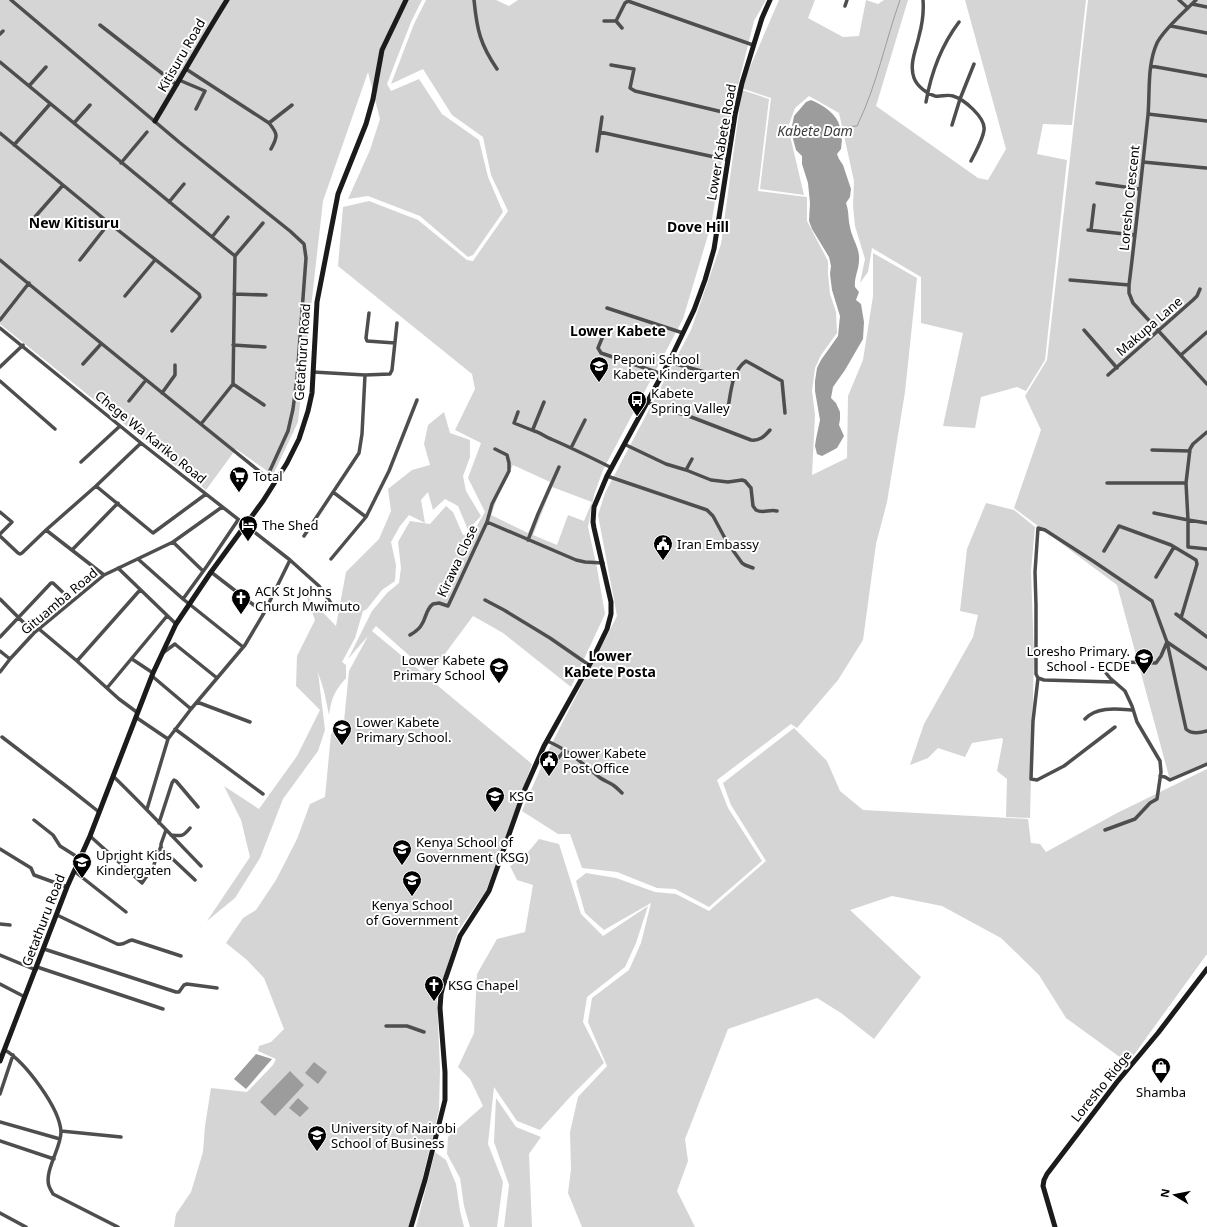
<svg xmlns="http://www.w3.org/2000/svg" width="1207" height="1227" viewBox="0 0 1207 1227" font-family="'Noto Sans',sans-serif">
<rect width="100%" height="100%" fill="#fff"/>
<path fill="#d5d5d5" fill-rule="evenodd" d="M0 0H422L411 22 387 84 391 91 419 79 442 114 479 140 488 177 503 212 473 255 468 257 420 216 368 196 348 199 370 150 380 119 368 72 323 201 298 422 273 475 236 449 206 490 0 324Z
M426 0H496L509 6 518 0H766L754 21 728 125 711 225 683 319 603 470 594 495 588 527 597 568 605 614 571 687 503 633 473 616 430 674 376 626 372 631 532 764 486 891 458 931 437 999 440 1069 439 1110 418 1197 409 1227H174L176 1214 191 1192 203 1152 205 1126 211 1088 247 1092 273 1065 276 1059 258 1051 259 1046 271 1042 284 1029 264 978 247 960 226 943 243 918 256 910 276 880 297 839 310 804 325 797 331 734 344 721 349 671 368 636 348 659 372 611 387 593 399 583 401 568 398 542 410 521 430 524 446 506 453 512 463 535 472 534 485 512 468 478 481 443 455 430 475 389 472 374 338 266 343 207 369 201 418 220 467 260 473 261 508 211 491 175 483 137 452 115 423 69 391 84 414 24ZM513 465 550 482 528 533 491 515 500 490ZM552 487 592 502 584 521 568 515 557 545 533 535Z
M779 0H815L808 18 843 37 859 36 866 0 878 4 884 0H908L876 106 978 178 988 180 1006 149 965 0H1086L1072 125 1043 124 1037 154 1067 160 1045 360 1026 391 1017 387 981 397 975 428 943 426 963 333 921 323V277L872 248 868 272 860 283 865 259 855 226 853 206 854 181 839 113 809 96 795 108 788 127 804 195 760 189 771 98 741 88Z
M1088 0H1207V763L1170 780 1117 585 1014 508 1041 430 1025 396 1047 360Z
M742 90 769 99 758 191 807 197V221L828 261V274L830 294 836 312 837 333 821 355 815 368 812 391 815 415 812 475 847 458 848 396 863 360 873 296V253L917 278 905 392 887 502 876 544 863 640 838 680 797 728 791 724 717 780 728 808 762 861 709 907 675 889 657 888 617 872 582 868 570 834H558L522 811 549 749 617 616 598 515 605 493 691 330 721 244Z
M444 412 450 433 470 440V457L463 476 466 491 481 516 468 530 458 506 445 499 433 510 428 492 421 500 425 523 409 515 400 526 391 542 396 565 395 581 382 590 367 609 363 611 355 638 342 662 346 665V678C334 692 332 697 329 715L324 691 318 672 325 730 318 751 283 799 260 858 235 898 207 921 250 857 241 820 224 786 259 809 297 756 320 710 296 686 297 656 315 620 306 595 336 626 346 572 379 539 391 511 388 489 412 470 430 465 424 444 428 425Z
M986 503 1014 510 1035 527 1031 571 1034 656 1030 818 1006 817 1007 779 997 771 1003 740 1002 738 972 743 965 757 938 748 928 758 910 765 924 724 973 637 978 615 960 611 967 549Z
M794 728 827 761 840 791 863 810 1028 819 1031 843 1040 844 1046 852 1117 813 1207 769V954L1128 1063 1066 1018 1039 975 1001 938 942 906 892 896 850 910 921 977 874 1039 841 1013 817 998 728 1029 685 1139 688 1161 677 1191 695 1227H582L568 1193 571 1169 570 1132 578 1097 607 1066 588 1022 592 998 629 970 641 943 651 903 604 930 585 913 576 881 586 873 616 878 655 892 676 894 709 911 766 861 731 805 723 783Z
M539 839 559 844 581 914 603 936 648 906 636 943 625 967 587 997 583 1022 604 1063 571 1096 540 1130 517 1121 494 1087 488 1144 503 1182 497 1227H470L464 1206 460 1178 447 1154 448 1137 483 1106 470 1079 458 1067 474 1033 477 974 497 939 525 932 533 885 517 880 510 866 523 858Z
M496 1098 516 1127 541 1137 529 1154 532 1227H504L509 1185 494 1142Z
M435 1152 446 1160 456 1184 460 1211 464 1227H416Z"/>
<path fill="#9c9c9c" d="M811 100C823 105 837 114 840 127L837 131V136L842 139 841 149 837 154 839 159 843 165 851 189 850 197 846 203C849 211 848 219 850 227 852 239 860 248 859 260 859 270 854 277 855 287L859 292 856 300 861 304 864 322 863 339 845 370 833 387 831 398 836 403 840 412V419L839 425 844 436 837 448 822 456 817 454 815 446 816 439 820 420 815 391V381L817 368 821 360 838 336 840 316 832 290 830 274 831 266 829 257 812 229 809 221 810 203 808 183 802 164V156L796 150 792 135V126L794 116 806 102Z
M256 1054 272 1059 246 1089 234 1079Z
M314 1062 327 1072 318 1084 305 1073Z
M290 1071 304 1085 275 1116 260 1102Z
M298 1098 309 1108 300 1117 289 1108Z"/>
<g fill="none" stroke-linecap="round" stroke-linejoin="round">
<path stroke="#9c9c9c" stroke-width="1" d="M840 127 857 126C877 85 885 42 900 0"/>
<path stroke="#4e4e4e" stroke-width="3.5" d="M11 0 179 142 290 231 304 244 306 258 297 378 293 409 288 431 267 477
M474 0C477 30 480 44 497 69
M923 0C924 12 922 25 919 36 916 50 909 64 914 78 917 86 927 94 935 96 941 97 947 94 953 96 964 99 986 118 984 130 983 139 975 153 971 161
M1179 0 1188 8
M1196 0C1185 11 1163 30 1157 43 1147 65 1150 92 1148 115 1142 172 1136 229 1129 285V293L1133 303 1207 384
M1192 4 1207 7
M845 6 847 0
M604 21H616L622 28
M616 21 625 3 628 1 753 45
M100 25 177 85
M1171 26 1207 33
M0 34 3 31
M0 62 235 256 233 384 201 424
M611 65 634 69 630 88 635 91 735 115
M1151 66 1207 76
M186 69 269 123C278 134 278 136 271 149
M179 80 205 91 196 109
M29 86 46 67
M926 102C931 73 941 46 959 22
M1148 114 1207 121
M74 123 90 105
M269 123 292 105
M952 125 960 99 974 64
M600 132 728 160
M0 133 109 223 199 294 200 297 172 331
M14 145 50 104
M597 151 602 117
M1143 162 1206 168
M121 163 147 132
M1097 183 1139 189
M169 202 184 184
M34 218 63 185
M1088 230 1134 235
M1091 230 1094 205
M212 237 228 217
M235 256 263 223
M0 260C90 335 182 409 274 483
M80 260 109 223
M1070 280 1129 285
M234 294 266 295
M125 296 155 260
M607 308 683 333
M369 313 366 338 367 341 395 343
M0 320 29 283
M0 328 141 443 290 560 319 586 333 606
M1084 330 1117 368
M605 331 598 348 601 353 662 374
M233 345 265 347
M1181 355 1207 332
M669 362 733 380
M83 364 101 344
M0 367 23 345
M313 372 365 375 390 374 392 370 397 323
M1108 375 1193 300 1197 296 1200 289
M0 381 55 429
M233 384 264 405
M162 393 175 375V365
M129 401 146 380
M544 402 533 429 534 431C540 432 545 437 551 439 572 448 592 458 612 468
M647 402 669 411 686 415 751 440C759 441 764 437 770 430
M728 408C731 391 732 371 746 361L782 381 785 413
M518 412 514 423 534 431
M1207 432 1193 444 1190 449 1186 483 1188 520V547L1207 549
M624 444 666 464 686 470 711 480 728 482 742 480 745 481 751 488 753 506 756 510C763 514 769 509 777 511
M571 448 585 420
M1152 450 1190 451
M81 462 120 426
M686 470 692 459
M607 476 707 510 713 516 727 542 742 563 745 565 753 568
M1107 483H1186
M96 486 153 533 206 494
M333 492 366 517
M0 512 12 522 0 534
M1154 513 1188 520 1207 523
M487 522 492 504 509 471V463L507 455 495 449
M46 530 104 575
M0 536 18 553 20 554 22 553 46 530 96 486 141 443
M304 536 359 453 362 434 365 375
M528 540 538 514 559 467
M173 542 203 571
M72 550 118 503
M1104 551 1119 526 1171 545 1196 560 1197 564 1181 618
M138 559 183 599 243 647
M331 559 366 517 389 471 417 400
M118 568 176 624
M211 572 264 613
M1156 577 1174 547
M0 599 34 633
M183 599 207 566 238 520
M485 600 504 610 550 638 589 665
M1176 614 1207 637
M39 629 77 661
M410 635C415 632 419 630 422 624 426 618 426 609 433 604L439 603 448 606 487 522 576 560 585 562 603 563
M0 637 51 583H53L72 601
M0 651 10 659
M164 652 175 644 176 645 217 678
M132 659 153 673
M0 672 10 659 34 633 104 575 173 542 222 507
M152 676 191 709
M1038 678 1033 721 1031 779 1037 780 1064 766 1115 727
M1114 682 1044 680 1038 678 1036 674V605L1035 572 1038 528 1045 530 1093 561 1152 601 1167 642 1186 729C1191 734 1200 733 1207 731
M107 688 167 616
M197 702 250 722
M138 713 119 699 77 661 140 590
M137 718 168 739
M1085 719C1097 706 1118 709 1133 710
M175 729 263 794
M2 737 70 789 99 812
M547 741C567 749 582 763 599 777 603 780 608 782 613 785 616 787 619 790 622 793
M555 762 565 750
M113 776C143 805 172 836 201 866
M1160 776 1165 777 1170 780 1207 764
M147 809 168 739 191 709 245 645 264 613 290 560
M34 820 53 835 60 846 79 858
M159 823 172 783 174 780 176 781 198 807
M166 830 161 844V848L195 880
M1105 830 1135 819 1150 803 1157 799 1161 772 1160 761 1137 722 1132 706 1125 691 1110 678 1106 673 1107 663 1122 662 1156 663 1161 656 1167 642 1207 669
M171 835C181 836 183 837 190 828
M90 836 142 883 153 867 161 846
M0 849 31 868 34 875 67 887
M74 871 126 912
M57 915 117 944C124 946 126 941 132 940L181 956
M0 924 10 925
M44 949 176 992H179L184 985 187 984 217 988
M0 955 36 970
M37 967 163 1009
M0 984 25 997
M386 1026H407L424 1032
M5 1050C25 1062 60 1108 61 1132 61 1148 44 1171 49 1186 50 1189 52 1192 53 1194L118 1227
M0 1094 13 1055
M0 1122 60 1139
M61 1131 121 1137
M0 1141 54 1159
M0 1213 26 1227"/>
<path stroke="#1b1b1b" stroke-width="5" d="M155 121C179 81 202 40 227 0
M0 1061 67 887 90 836 153 673 176 624 211 572 263 501 287 463 299 439 308 411 312 393 317 302 338 194 366 124 373 99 382 50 406 0
M411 1227 425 1180 445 1100V1072L440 1008 441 994 443 986 460 936 489 891 525 789 544 746 591 662 607 629 611 614V602L594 528 593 522 594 507 607 476 669 362 683 333 694 310 705 280 714 249 735 115 742 83 762 18 770 0
M1055 1227 1043 1186 1044 1180 1047 1174 1117 1082 1158 1033 1207 969"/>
</g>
<defs>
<g id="school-pin" transform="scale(1)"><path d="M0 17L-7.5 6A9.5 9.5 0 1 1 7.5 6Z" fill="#000" stroke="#fff"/><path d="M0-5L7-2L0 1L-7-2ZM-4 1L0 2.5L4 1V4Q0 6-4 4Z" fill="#fff"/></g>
<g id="bus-pin" transform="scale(1)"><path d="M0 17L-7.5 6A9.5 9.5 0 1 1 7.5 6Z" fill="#000" stroke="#fff"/><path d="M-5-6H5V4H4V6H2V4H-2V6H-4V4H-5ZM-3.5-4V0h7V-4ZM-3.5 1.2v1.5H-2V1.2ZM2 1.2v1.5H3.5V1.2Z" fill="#fff"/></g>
<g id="supermarket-pin" transform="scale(1)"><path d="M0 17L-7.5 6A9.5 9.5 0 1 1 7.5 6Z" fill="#000" stroke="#fff"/><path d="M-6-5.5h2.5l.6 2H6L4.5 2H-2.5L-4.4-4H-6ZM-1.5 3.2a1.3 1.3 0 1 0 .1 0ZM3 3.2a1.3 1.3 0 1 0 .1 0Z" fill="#fff"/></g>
<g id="hotel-pin" transform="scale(1)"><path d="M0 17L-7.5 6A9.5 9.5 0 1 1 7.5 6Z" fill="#000" stroke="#fff"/><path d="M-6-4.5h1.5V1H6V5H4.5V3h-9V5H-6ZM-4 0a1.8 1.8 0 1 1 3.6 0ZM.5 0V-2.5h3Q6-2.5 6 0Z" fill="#fff"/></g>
<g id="civic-pin" transform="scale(1)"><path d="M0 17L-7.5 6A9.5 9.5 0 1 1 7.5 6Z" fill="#000" stroke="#fff"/><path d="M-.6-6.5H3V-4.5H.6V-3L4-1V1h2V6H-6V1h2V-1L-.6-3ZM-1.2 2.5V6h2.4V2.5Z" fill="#fff"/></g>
<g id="church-pin" transform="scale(1)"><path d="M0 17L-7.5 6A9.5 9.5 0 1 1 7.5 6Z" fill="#000" stroke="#fff"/><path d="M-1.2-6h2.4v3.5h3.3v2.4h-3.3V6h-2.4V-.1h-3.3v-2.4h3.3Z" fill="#fff"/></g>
<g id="university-pin" transform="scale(1)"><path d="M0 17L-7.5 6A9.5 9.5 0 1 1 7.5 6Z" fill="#000" stroke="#fff"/><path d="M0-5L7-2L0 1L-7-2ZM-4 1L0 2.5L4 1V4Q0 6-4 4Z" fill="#fff"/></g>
<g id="shop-pin" transform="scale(1)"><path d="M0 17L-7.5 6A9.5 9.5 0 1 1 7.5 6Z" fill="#000" stroke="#fff"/><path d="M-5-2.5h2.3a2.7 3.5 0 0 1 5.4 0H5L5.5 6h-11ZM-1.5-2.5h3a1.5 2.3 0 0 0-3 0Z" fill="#fff"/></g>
</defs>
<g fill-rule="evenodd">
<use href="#school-pin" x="599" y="366"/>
<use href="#bus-pin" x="637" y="400"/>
<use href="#supermarket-pin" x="239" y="476"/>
<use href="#hotel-pin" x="248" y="525"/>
<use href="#civic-pin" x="663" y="544"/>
<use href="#church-pin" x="241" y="598"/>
<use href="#school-pin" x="1144" y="658"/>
<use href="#school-pin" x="499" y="667"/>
<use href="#school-pin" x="342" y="729"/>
<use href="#civic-pin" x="549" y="760"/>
<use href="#school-pin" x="495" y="796"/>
<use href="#university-pin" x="402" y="849"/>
<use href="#school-pin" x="82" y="862"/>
<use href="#university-pin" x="412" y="880"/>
<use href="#church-pin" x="434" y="985"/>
<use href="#shop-pin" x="1161" y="1067"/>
<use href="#university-pin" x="317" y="1135"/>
</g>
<g text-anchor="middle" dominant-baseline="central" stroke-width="4" stroke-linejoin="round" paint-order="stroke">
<g font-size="13" fill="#000" stroke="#fff">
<text transform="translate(181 55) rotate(-60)">Kitisuru Road</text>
<text transform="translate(721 142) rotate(-80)">Lower Kabete Road</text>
<text transform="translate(1129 198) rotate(-84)">Loresho Crescent</text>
<text transform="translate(1149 326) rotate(-41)">Makupa Lane</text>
<text transform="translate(302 352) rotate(-86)">Getathuru Road</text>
<text transform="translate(151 437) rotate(39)">Chege Wa Kariko Road</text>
<text transform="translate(457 561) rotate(-65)">Kirawa Close</text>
<text transform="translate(59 601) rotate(-40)">Gituamba Road</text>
<text transform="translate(43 920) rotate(-69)">Getathuru Road</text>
<text transform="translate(1101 1086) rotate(-51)">Loresho Ridge</text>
</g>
<g font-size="13" fill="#000" stroke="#fff" text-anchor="start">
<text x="613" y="359">Peponi School<tspan x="613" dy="15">Kabete Kindergarten</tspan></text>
<text x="651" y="393">Kabete<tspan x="651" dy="15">Spring Valley</tspan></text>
<text x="253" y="476">Total</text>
<text x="262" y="525">The Shed</text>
<text x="677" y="544">Iran Embassy</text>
<text x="255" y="591">ACK St Johns<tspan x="255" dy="15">Church Mwimuto</tspan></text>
<text x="1130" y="651" text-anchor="end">Loresho Primary.<tspan x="1130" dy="15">School - ECDE</tspan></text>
<text x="485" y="660" text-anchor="end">Lower Kabete<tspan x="485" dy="15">Primary School</tspan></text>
<text x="356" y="722">Lower Kabete<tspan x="356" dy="15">Primary School.</tspan></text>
<text x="563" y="753">Lower Kabete<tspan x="563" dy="15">Post Office</tspan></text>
<text x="509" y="796">KSG</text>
<text x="416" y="842">Kenya School of<tspan x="416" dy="15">Government (KSG)</tspan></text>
<text x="96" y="855">Upright Kids<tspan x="96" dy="15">Kindergaten</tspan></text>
<text x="412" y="905" text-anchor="middle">Kenya School<tspan x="412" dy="15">of Government</tspan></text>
<text x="448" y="985">KSG Chapel</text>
<text x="1161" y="1092" text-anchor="middle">Shamba</text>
<text x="331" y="1128">University of Nairobi<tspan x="331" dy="15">School of Business</tspan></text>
</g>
<g font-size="14" font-style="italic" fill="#3d3d3d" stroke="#fff">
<text x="815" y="130">Kabete Dam</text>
</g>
<g font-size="14" font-weight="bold" fill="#000" stroke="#fff">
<text x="74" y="222">New Kitisuru</text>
<text x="698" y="226">Dove Hill</text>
<text x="618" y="330">Lower Kabete</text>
<text x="610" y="655">Lower<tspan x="610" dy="16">Kabete Posta</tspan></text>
</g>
</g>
<g transform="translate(1175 1195) rotate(280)" stroke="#ffffff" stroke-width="3" paint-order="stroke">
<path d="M0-3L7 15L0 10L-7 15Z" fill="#000000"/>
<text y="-6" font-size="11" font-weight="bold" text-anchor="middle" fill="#000000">N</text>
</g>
</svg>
